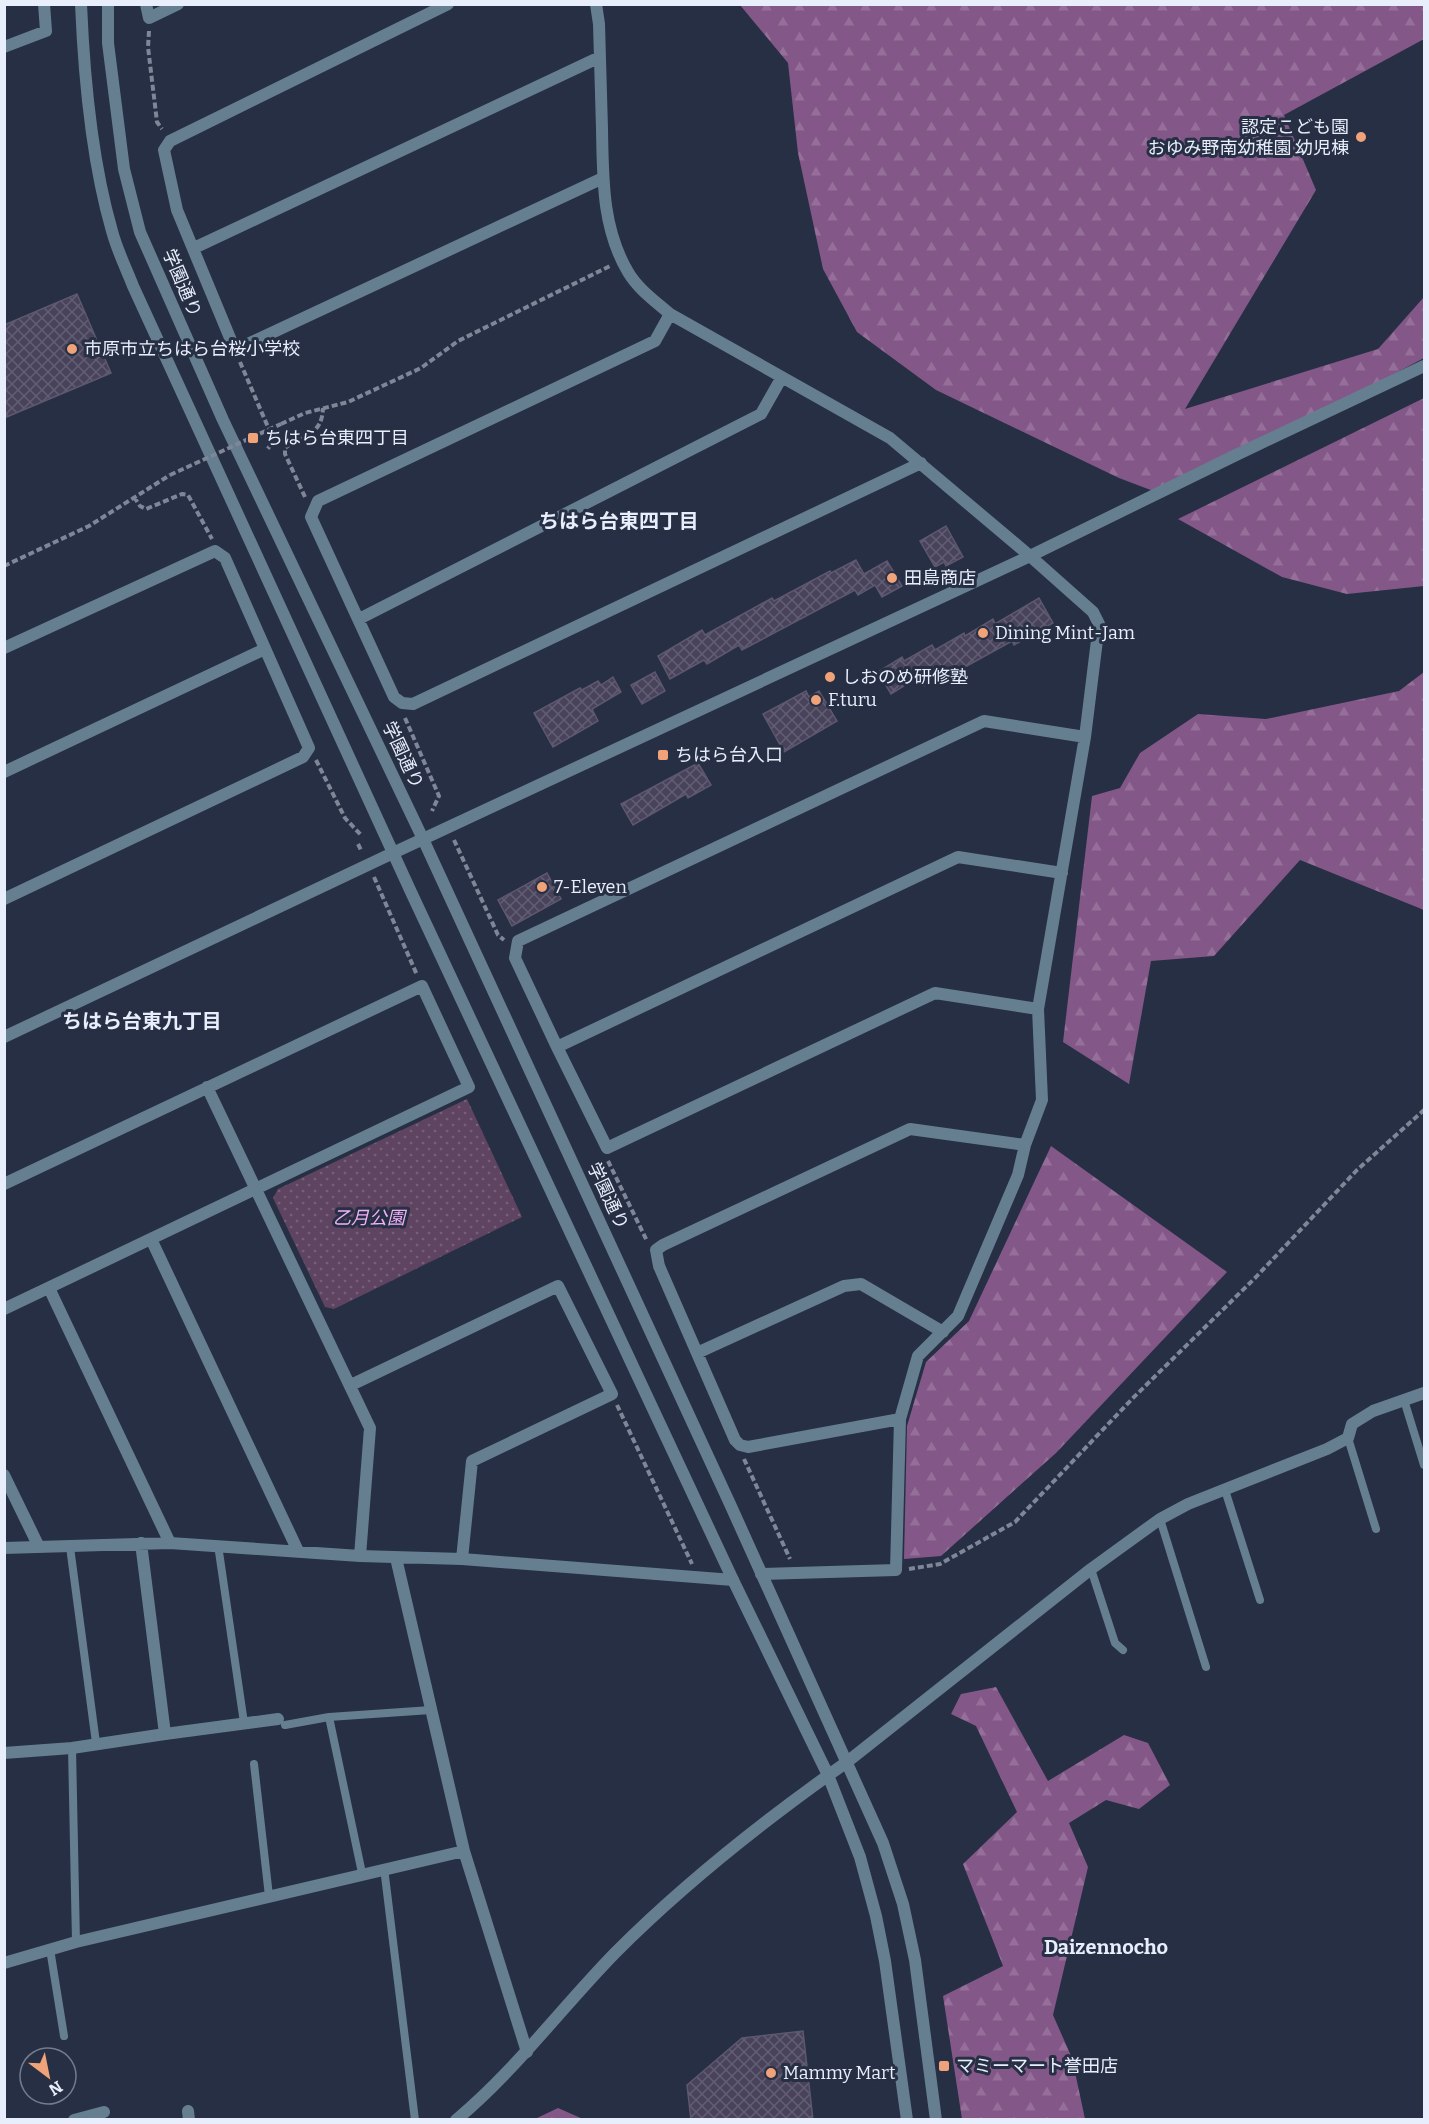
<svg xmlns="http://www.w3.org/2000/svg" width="1429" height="2124" viewBox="0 0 1429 2124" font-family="Bitter,'Noto Sans JP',serif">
<defs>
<pattern id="forest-firs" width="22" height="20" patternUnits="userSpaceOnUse" patternTransform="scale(1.5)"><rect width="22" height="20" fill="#835787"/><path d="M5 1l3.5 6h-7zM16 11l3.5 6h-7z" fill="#956f99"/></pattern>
<pattern id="park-dots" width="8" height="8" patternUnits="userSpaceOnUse" patternTransform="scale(1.5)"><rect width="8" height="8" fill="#5f4462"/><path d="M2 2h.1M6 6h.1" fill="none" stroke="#765f79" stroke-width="1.8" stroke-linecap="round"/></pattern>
<pattern id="building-cross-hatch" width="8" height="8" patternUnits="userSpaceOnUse" patternTransform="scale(1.5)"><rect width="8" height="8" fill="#48435a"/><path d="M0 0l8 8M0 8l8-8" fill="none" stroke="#625e73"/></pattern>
</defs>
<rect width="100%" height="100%" fill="#262f43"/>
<path fill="url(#forest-firs)" d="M740 5H1424V39L1284 115 1316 190 1185 409 1378 349 1424 297V358L1352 396 1156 492 1119 478 936 390 857 332 823 269 798 153 788 63Z
M1424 398V586L1347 594 1282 577 1178 519Z
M1424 672V910L1300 860 1214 956 1151 961 1129 1084 1063 1042 1092 796 1120 788 1140 753 1198 714 1266 719 1399 691Z
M1051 1146 1227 1272 1056 1453 941 1556 904 1559 907 1426 926 1362 969 1321Z
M996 1687 1048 1781 1124 1735 1148 1743 1170 1785 1139 1809 1106 1800 1069 1823 1088 1867 1053 2015 1072 2058 1085 2119H962L943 1996 1003 1966 963 1864 1017 1812 976 1726 951 1714 961 1694Z
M558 2108 583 2119H535Z"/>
<path fill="url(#park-dots)" d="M467 1099 522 1217 334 1309 325 1307 273 1198 278 1189Z"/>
<path fill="url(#building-cross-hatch)" stroke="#5d5770" stroke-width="1.5" d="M77 294 111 373 4 418V325Z
M946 526 963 557 946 566 944 562 935 567 920 541Z
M856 560 864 574 887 561 902 586 882 597 875 585 858 595 855 590 742 650 739 645 707 664 704 660 670 679 658 656 702 630 705 635 772 598 774 601 830 571 831 573Z
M1039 598 1053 623 1014 645 1012 641 956 672 954 669 924 686 918 677 891 694 878 672 902 657 904 661 932 645 935 650 964 633 965 636 993 619 995 624Z
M655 672 665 691 642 704 631 685Z
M613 677 621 692 592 709 598 721 553 747 534 713 580 688 582 690 598 681 601 685Z
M806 691 809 697 819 691 837 721 784 752 763 714Z
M698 763 711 785 688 798 686 794 633 825 621 804Z
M547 873 561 899 512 926 498 900Z
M803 2031 813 2120H691L687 2085 742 2038Z"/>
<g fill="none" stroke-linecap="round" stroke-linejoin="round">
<path stroke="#7f8698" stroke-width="4" stroke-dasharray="6 3" stroke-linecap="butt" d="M149 31 148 47 157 122 162 129
M240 362 274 441 266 451
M281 424 305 413 348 402 421 368 458 341 610 266
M134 497 140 506 146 509 182 494 188 495 212 539
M305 497 285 454V448C304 433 322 436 323 408
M4 566 89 526 170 475
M405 718 439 796 432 811
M316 760 345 818 361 835
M454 840 498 935 504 940
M358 844 362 852
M374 877 417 975
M608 1161 647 1241
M617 1405 692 1564
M744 1459 790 1559
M909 1569 940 1564 1015 1522 1132 1399 1256 1277 1357 1170 1424 1110"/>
<path stroke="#657f90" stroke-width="8" d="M1404 1400 1424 1465
M1348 1438 1376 1529
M1225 1490 1260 1600
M1160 1519 1206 1667
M218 1545 244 1723
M70 1547 96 1743
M1091 1569 1115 1643 1123 1650
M329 1717 362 1873
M285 1725 329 1717 431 1710
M72 1748 76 1942
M254 1764 269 1896
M384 1868 415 2120
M50 1949 64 2036"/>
<path stroke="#657f90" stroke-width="12" d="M165 1734 278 1719"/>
<path stroke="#657f90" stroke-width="12" d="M146 4 149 18 178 4
M448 4 170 141 164 150 177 210 235 350 603 178
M596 4 599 24C600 59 601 94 602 129 603 179 602 228 628 272 638 289 655 301 670 314L890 438 1030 556 1093 612 1099 624 1085 737 1038 1009 1042 1100 1025 1145 1018 1175 958 1316 918 1356 900 1419 896 1570 761 1574
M4 47 46 31 44 4
M194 248 600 57
M670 314 655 341 318 501 311 517 394 697 402 703 413 704 921 463
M359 619 761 414 782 377
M4 648 215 551 225 558 309 748 303 757 4 899
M4 772 265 649
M1038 1009 935 993 607 1148 557 1047 515 958 518 941 984 721 1085 737
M557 1047 958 857 1062 873
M207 1087 370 1428 360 1556
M4 1184 422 986 469 1087 4 1309
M151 1239 298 1551
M49 1288 170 1543
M697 1353 844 1286 861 1284 943 1332
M351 1385 558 1286 612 1394 472 1461 462 1559
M900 1419 748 1447 740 1445 735 1440 659 1266 656 1250 663 1245 910 1129 1025 1145
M4 1475 39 1547
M4 1548 170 1543 360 1556 462 1559 733 1580
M396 1558 464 1851 527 2052
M4 1753 72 1748 165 1734 141 1543
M847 1762 1091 1569 1160 1519 1188 1504 1327 1449 1348 1438 1352 1424 1373 1411 1424 1393
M4 1963 76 1942 464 1851
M188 2111 189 2120
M74 2120 104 2112"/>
<path stroke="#657f90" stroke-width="12" d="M81 4C84 76 92 162 112 231 117 250 126 268 133 286L411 892 733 1580 828 1775 860 1857 876 1916 885 1961 907 2120
M108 4V43L124 169 140 232 223 420 423 839 730 1504 883 1843 903 1904 915 1960 936 2120
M4 1037 393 853 1030 556 1236 455 1424 366
M456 2120C516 2070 562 2007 616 1952 687 1881 766 1819 847 1762"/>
<path stroke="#7f8698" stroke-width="4" stroke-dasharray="6 3" stroke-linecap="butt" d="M170 475 281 424"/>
</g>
<g fill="#f0a279" stroke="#262f43" stroke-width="2">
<circle cx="1361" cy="137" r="6"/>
<circle cx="72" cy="349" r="6"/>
<rect x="247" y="432" width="12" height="12" rx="3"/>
<circle cx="892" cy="578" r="6"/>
<circle cx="983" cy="633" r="6"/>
<circle cx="830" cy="677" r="6"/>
<circle cx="816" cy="700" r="6"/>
<rect x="657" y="749" width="12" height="12" rx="3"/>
<circle cx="542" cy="887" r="6"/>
<rect x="938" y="2060" width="12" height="12" rx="3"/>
<circle cx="771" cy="2073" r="6"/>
</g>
<g text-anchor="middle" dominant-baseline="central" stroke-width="6" stroke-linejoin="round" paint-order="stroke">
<g font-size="18" fill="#e8eefc" stroke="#262f43" text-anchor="start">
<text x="1349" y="127" text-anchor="end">認定こども園<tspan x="1349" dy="21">おゆみ野南幼稚園 幼児棟</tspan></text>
<text x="84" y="349">市原市立ちはら台桜小学校</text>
<text x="265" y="438">ちはら台東四丁目</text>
<text x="904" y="578">田島商店</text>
<text x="995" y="633">Dining Mint-Jam</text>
<text x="842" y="677">しおのめ研修塾</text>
<text x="828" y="700">F.turu</text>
<text x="675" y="755">ちはら台入口</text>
<text x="554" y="887">7-Eleven</text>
<text x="956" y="2066">マミーマート誉田店</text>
<text x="783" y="2073">Mammy Mart</text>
</g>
<g font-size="18" fill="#e8eefc" stroke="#262f43">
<text transform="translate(182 283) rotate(67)">学園通り</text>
<text transform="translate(403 755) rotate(65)">学園通り</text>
<text transform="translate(608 1196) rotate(65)">学園通り</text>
</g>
<g font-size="18" font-style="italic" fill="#f0aff6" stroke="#262f43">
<text x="369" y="1218">乙月公園</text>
</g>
<g font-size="20" font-weight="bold" fill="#e8eefc" stroke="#262f43">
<text x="619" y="521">ちはら台東四丁目</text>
<text x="142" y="1021">ちはら台東九丁目</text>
<text x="1106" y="1947">Daizennocho</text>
</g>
</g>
<rect width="1429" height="2124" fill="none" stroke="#e8eefc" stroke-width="12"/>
<g transform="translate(48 2076) rotate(148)"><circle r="28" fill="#262f43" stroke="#747b8d" stroke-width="1.5"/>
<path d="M0-4.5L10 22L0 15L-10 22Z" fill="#f0a279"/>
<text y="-9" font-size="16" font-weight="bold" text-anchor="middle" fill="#e8eefc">N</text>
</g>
</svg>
